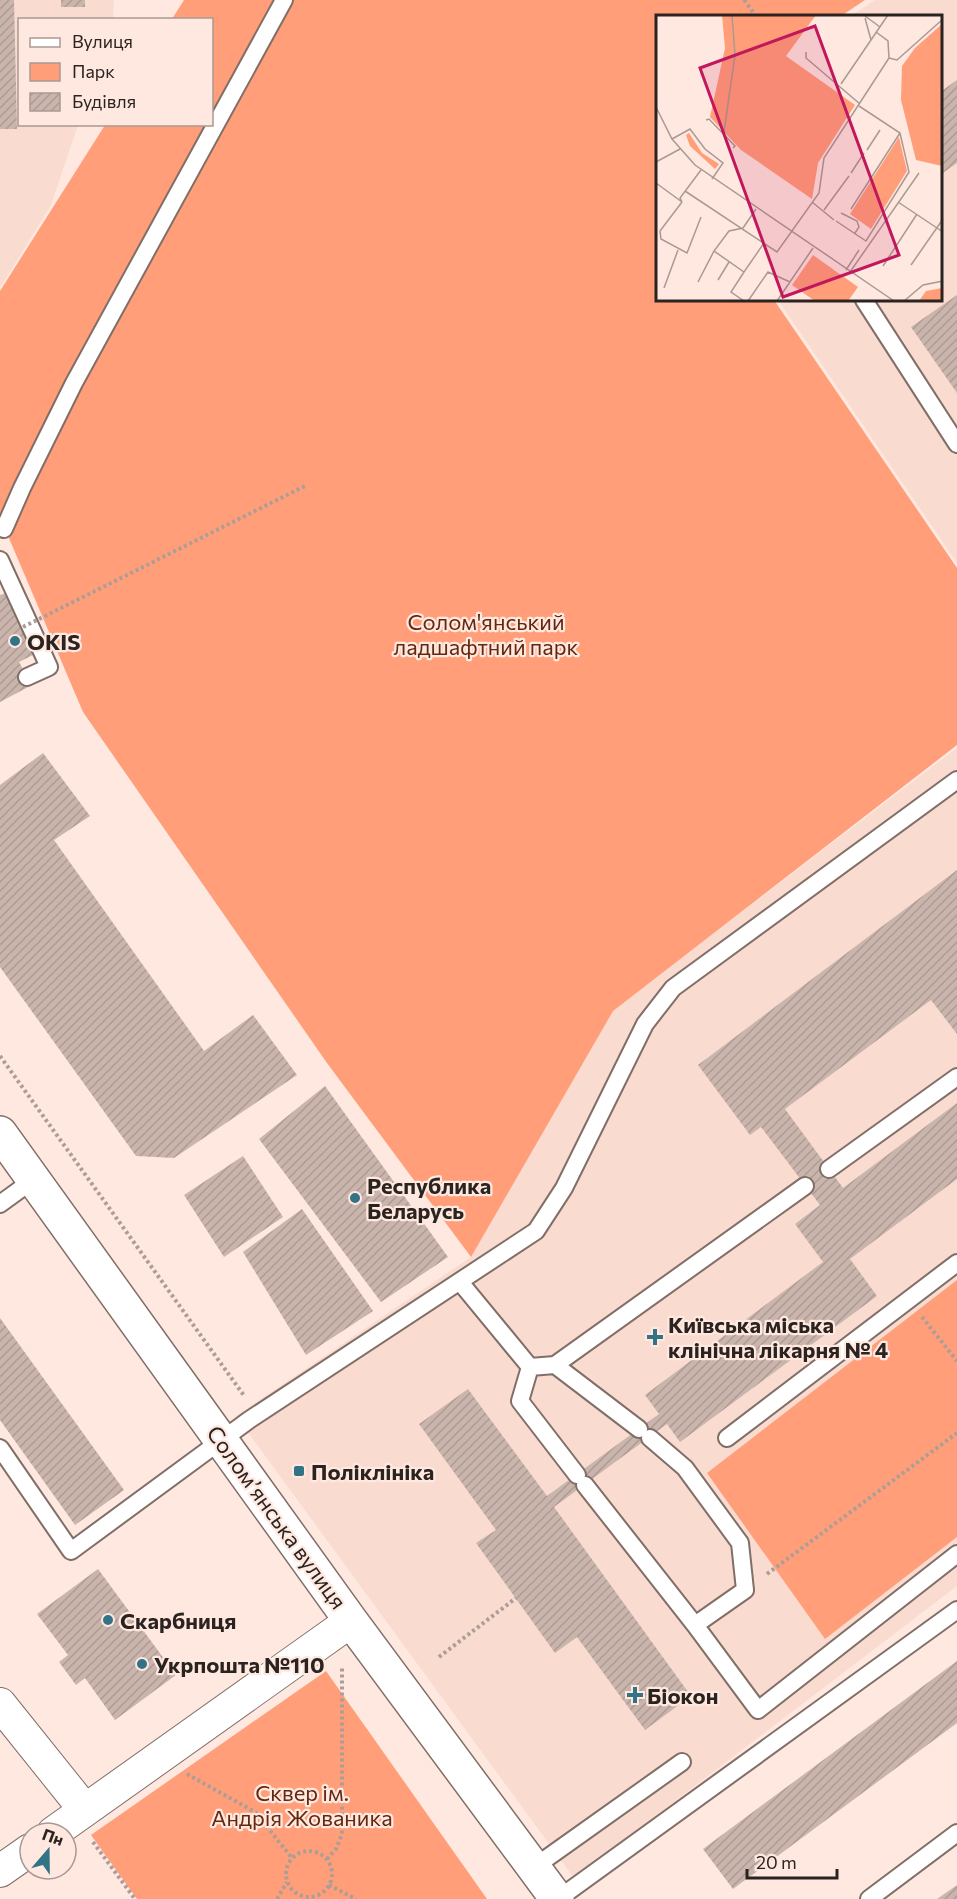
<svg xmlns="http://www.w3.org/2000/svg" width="957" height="1899" viewBox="0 0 957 1899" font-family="Commissioner,sans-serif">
<defs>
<pattern id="building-hatch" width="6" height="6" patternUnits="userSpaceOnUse" patternTransform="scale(1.5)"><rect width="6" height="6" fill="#cab5ad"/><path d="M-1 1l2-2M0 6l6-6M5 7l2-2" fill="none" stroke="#ae9b95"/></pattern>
</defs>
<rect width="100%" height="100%" fill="#fee8e0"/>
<path fill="#f9dbd0" d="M0 0H114L113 19 20 20V124L78 125 51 205 0 288Z
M875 0H957V563L778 300H940V16H851Z
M957 748V1586L574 1878 236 1416 471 1257 613 1010Z"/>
<path fill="#ff9e78" d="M184 0H865L841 16H657V300H774L957 568V745L613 1011 471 1257 327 1063 83 712 0 517V291L105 125 212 124V20L172 19Z
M957 1280V1537L825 1639 707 1473Z
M326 1671 487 1899H137L91 1835Z"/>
<path fill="url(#building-hatch)" d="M0 0H14L17 129H0Z
M61 0H85V7H61Z
M957 80V163L940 175V92Z
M957 295V393L911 327Z
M6 593 35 654 19 662 32 685 0 702V595Z
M43 753 90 816 54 840 204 1051 253 1015 297 1075 174 1158 136 1156 0 967V785Z
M957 870V1034L931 1000 785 1109 843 1188 957 1103V1179L850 1259 877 1296 680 1442 667 1424 554 1507 691 1696 645 1730 577 1637 555 1653 476 1543 496 1530 419 1424 468 1389 547 1496 659 1414 645 1395 823 1262 795 1224 820 1205 761 1127 750 1135 698 1065Z
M325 1086 448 1257 381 1302 259 1139Z
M243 1156 283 1217 224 1257 184 1195Z
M302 1209 373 1311 306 1355 243 1252Z
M0 1318 124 1490 75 1525 0 1420Z
M98 1569 176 1675 115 1720 85 1678 76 1685 59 1662 68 1655 37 1614Z
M957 1661V1723L733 1889 703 1849Z
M957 1885V1899H937Z"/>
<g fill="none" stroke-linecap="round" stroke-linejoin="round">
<g stroke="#816e67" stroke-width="20">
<path id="lane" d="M864 300 957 444
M4 529 22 488 74 383 284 0
M0 560 49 667 27 677
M829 1169 957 1077
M0 1204 33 1180
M460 1282 530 1367
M555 1365 639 1429
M530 1367 555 1365 805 1186
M530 1367 520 1401 577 1475
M650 1438 685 1468 740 1543 745 1590 695 1625
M727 1438 957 1263
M0 1448 71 1551 249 1420 536 1231 564 1188 645 1024 673 988 957 780
M585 1485 695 1625 758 1710 957 1554
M533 1868 682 1762
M558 1899 957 1610
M869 1899 957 1833"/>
</g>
<g stroke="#816e67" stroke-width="34">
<path id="street" d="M0 1704 85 1810
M53 1833 351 1621
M0 1871 30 1850"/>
</g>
<g stroke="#816e67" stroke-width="36">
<path id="secondary" d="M0 1133 351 1621 557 1899"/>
</g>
<path stroke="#ad9d97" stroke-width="4" stroke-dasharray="3 3" stroke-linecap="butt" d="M744 0 756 16
M0 1056 245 1397
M922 1317 957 1361
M767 1574 957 1433
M439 1657 516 1598
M187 1774 255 1812 292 1858
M93 1842 135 1899
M286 1874a23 23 0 1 1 46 0a23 23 0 1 1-46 0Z
M327 1859 336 1849 342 1834V1666
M329 1885 356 1899
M277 1899 287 1882"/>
<use href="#lane" stroke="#fff" stroke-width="16"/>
<use href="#street" stroke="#fff" stroke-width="32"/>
<use href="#secondary" stroke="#fff" stroke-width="33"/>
<path stroke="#ad9d97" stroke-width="4" stroke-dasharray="3 3" stroke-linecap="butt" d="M23 627 305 486"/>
</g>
<g fill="#337387" stroke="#fee8e0" stroke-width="2">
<circle cx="15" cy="641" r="6"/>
<circle cx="355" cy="1198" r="6"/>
<path d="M652 1328h6v6h6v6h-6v6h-6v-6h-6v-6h6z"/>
<rect x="293" y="1465" width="12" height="12" rx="3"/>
<circle cx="108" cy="1620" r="6"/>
<circle cx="142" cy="1664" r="6"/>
<path d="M632 1686h6v6h6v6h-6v6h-6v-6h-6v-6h6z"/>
</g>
<g text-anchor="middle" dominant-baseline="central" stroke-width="4.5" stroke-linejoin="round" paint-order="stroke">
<g font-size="22" fill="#64280e" stroke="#fee8e0">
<text x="486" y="621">Солом'янський<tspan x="486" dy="25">ладшафтний парк</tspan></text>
<text x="302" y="1792">Сквер ім.<tspan x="302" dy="25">Андрія Жованика</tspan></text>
</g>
<g font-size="22" font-weight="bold" fill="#2b2320" stroke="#fee8e0" text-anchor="start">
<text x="27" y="641">OKIS</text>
<text x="367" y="1185">Республика<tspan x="367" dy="25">Беларусь</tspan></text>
<text x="668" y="1324">Київська міська<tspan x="668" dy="25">клінічна лікарня № 4</tspan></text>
<text x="311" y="1471">Поліклініка</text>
<text x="120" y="1620">Скарбниця</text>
<text x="154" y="1664">Укрпошта №110</text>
<text x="647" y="1695">Біокон</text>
</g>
<g font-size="22" fill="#2b2320" stroke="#fee8e0">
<text transform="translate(277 1517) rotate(54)">Соломʼянська вулиця</text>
</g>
</g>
<g transform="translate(656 15)">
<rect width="286" height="286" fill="#fee8e0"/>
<path d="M33 118 46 138 63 149 59 154 34 131 30 120Z" fill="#ff9e78"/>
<path d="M286 273V286H263L270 276Z" fill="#ff9e78"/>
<path d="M66 0H160L130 41 199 90 162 148 156 184 85 135 54 102 69 33ZM286 9V151L260 145 245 85 246 51 259 33ZM243 122 251 156 215 214 194 199ZM157 240 202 272 192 286H159L136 270Z" fill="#ff9e78"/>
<path fill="none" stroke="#aa9993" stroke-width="1.5" d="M209 1 224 12M209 3 215 25M150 37V43L204 89M233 43 241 45 287 4M185 69 232 0M0 92 16 124 39 150 238 286M50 105 53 104 79 131 77 133M68 117 79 40 76 0M16 124 34 114 49 134 67 148 56 164M211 135 224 115M0 147 24 134M195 158 208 138M0 168 26 187 24 183 45 155M29 176 121 237 163 178 168 143 233 43 232 26 220 17M26 187 4 216 5 224 31 238 45 202M156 187 178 205M242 187 287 217M100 194 87 213 73 216 58 236 88 257 108 228M195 194 244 118M168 195 193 161M185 198 201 206 203 212 199 218M180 206 210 226 253 157 244 118 203 91M255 250 287 204M227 251 261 199M190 255 203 235M194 257 263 158M62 265 73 247M42 267 58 236M8 273 22 235M88 286 75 277 88 257M92 286 112 257 134 267M121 286 157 233M248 286 267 270 287 266"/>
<path fill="#c2185b" fill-opacity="0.15" stroke="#c2185b" stroke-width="3" d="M159 11 243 240 127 282 44 53Z"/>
<rect width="286" height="286" fill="none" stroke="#2b2320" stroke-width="3"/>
</g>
<rect x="18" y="18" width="195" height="108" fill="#fee8e0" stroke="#aa9993" stroke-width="1.5"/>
<rect x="30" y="38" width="30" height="9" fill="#ffffff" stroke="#aa9993" stroke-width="1.5"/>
<text x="72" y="48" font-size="18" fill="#2b2320">Вулиця</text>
<rect x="30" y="63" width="30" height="18" fill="#ff9e78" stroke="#aa9993" stroke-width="1.5"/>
<text x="72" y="78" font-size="18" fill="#2b2320">Парк</text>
<rect x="30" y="93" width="30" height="18" fill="url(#building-hatch)" stroke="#aa9993" stroke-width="1.5"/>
<text x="72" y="108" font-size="18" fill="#2b2320">Будівля</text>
<g transform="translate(48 1851) rotate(20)"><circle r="28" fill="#fee8e0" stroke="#aa9993" stroke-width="1.5"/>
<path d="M0-4.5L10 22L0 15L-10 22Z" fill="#337387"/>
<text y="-9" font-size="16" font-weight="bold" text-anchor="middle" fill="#2b2320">Пн</text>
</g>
<path d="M747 1869v9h90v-9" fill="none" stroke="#2b2320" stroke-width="3"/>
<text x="756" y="1869" font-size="18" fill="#2b2320" stroke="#fee8e0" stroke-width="4.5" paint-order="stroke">20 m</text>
</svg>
